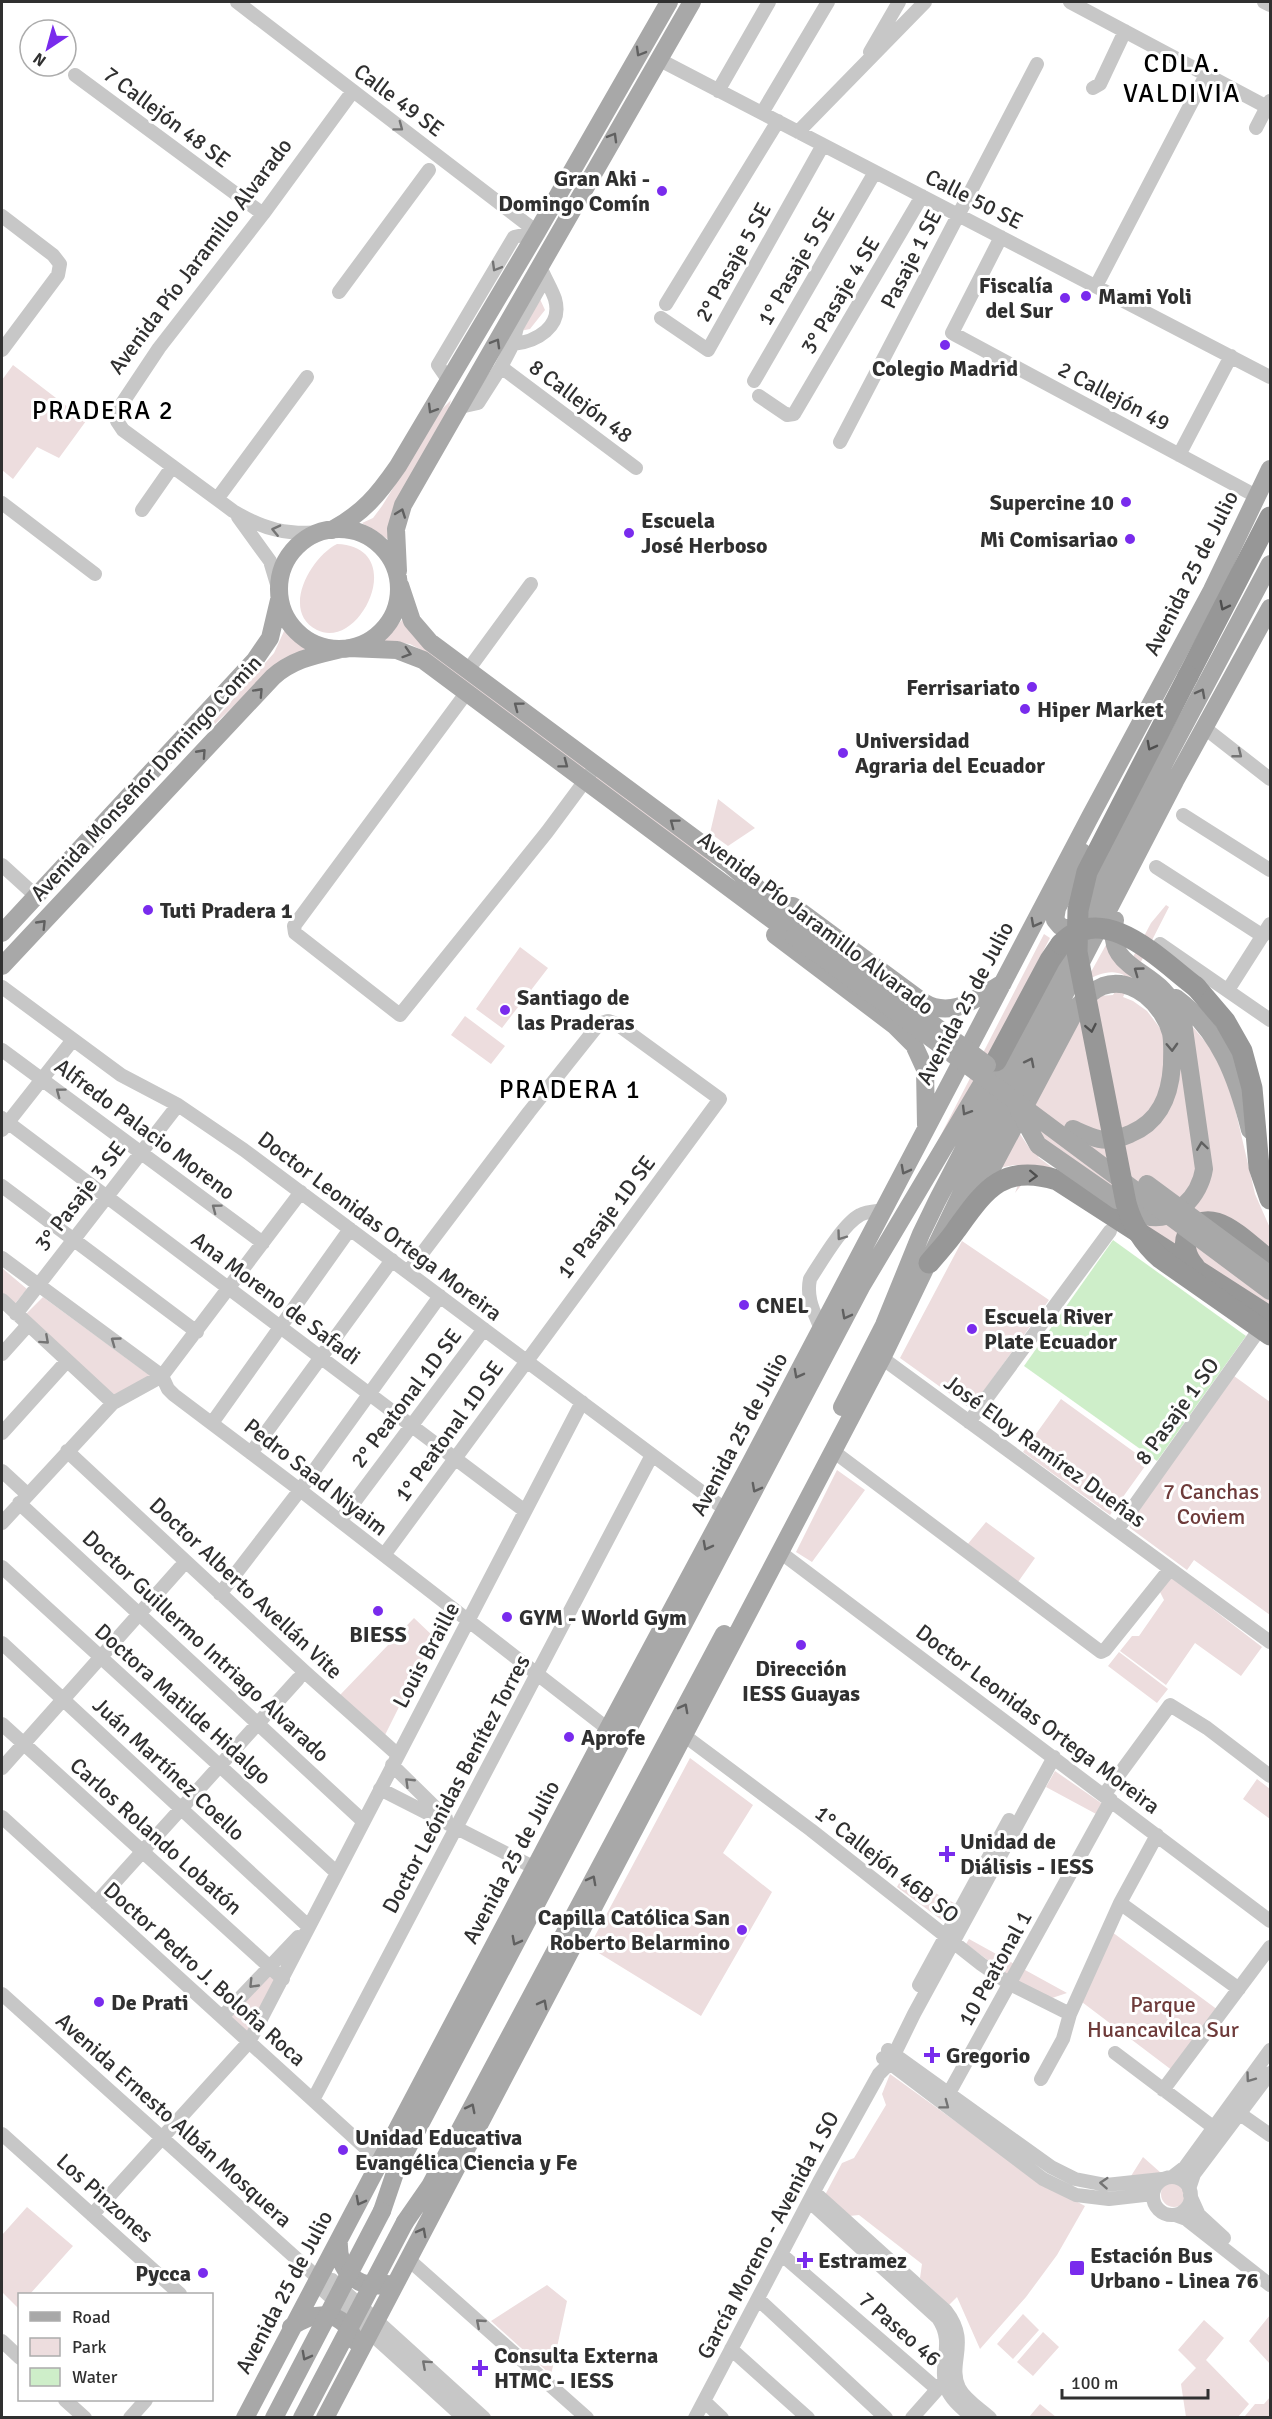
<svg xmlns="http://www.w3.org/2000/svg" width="1272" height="2419" viewBox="0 0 1272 2419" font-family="Signika,sans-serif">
<rect width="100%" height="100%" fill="#fff"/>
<path fill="#edddde" d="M539 297 545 310 530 329 520 331Z
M13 365 86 421 59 458 37 447 13 479 2 470V380Z
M451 400 448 411 389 540 362 523 373 518 382 506 442 409Z
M337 544C410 547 360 652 317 630 280 611 311 557 337 544Z
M404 618 708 856 713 864 704 860 427 653 410 644 381 641Z
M285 629 298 643 308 648 281 660 215 724 213 722 274 653Z
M718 799 755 828 728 846 710 833Z
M1166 905 1169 907 1123 997 1133 1001 1147 1011 1179 1053 1196 1162 1195 1177 1183 1198 1148 1210 1046 1144 1038 1157 1054 1169 1027 1178 1015 1193 1025 1166 1014 1165 999 1168 1018 1131 1032 1152 1040 1137 1028 1115 1078 1015 1098 996 1113 995 1124 975C1111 969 1098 974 1086 981L1107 943 1125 972 1151 923Z
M1044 934 1050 938 965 1101 927 1162Z
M520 947 548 968 502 1028 476 1009Z
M465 1016 505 1046 491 1064 451 1035Z
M1192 1026 1214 1052 1231 1091 1255 1194 1270 1228V1254L1233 1224 1176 1253 1141 1225H1150L1202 1196Z
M962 1241 1049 1300 971 1409 900 1358Z
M1192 1241 1270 1299V1309L1202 1265Z
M2 1268 27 1289 13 1306 2 1296Z
M43 1297 152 1377 111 1396 23 1317Z
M1234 1376 1270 1402V1615L1194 1560 1187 1570 1130 1528 1128 1520Z
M1061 1399 1148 1462 1110 1515 1023 1452Z
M837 1470 865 1490 812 1562 796 1552Z
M986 1522 1035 1558 1018 1582 967 1545Z
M1171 1577 1262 1647 1241 1676 1195 1643 1166 1685 1120 1651 1132 1636H1139L1164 1600 1160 1592Z
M414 1618 434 1637 384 1737 340 1695Z
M1119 1652 1168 1689 1157 1703 1108 1666Z
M690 1758 753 1805 723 1853 772 1892 701 2016 589 1947Z
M1055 1771 1104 1805 1098 1815 1046 1787Z
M1257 1779 1270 1789V1819L1243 1799Z
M903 1876 956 1904 947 1924 897 1887Z
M1112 1932 1218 2010 1173 2071 1074 1996Z
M969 1939 1067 1993 1043 2001 966 1944Z
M270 1967 283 1979 249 2042 222 2017Z
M890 2074 1038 2181 1085 2206 1057 2255 1026 2297 980 2349 957 2297 949 2305 920 2278 922 2264 859 2215 849 2216 825 2195 842 2163 854 2158 886 2105 882 2094Z
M1143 2157 1161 2173 1131 2176Z
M1161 2194a13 13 0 1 1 26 0a13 13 0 1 1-26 0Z
M27 2207 73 2246 30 2294H20L18 2308 2 2292V2235Z
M547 2285 567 2301 551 2375 491 2321Z
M1023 2314 1039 2330 1013 2359 997 2344Z
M1270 2315V2364L1249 2341Z
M1204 2320 1224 2338 1206 2360 1249 2404 1238 2417H1186L1181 2384 1196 2368 1178 2350Z
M1043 2332 1059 2347 1033 2376 1017 2362Z
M1270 2397V2417L1245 2416 1255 2404H1264Z
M1040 2404 1056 2417H1029Z"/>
<path fill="#ceeec9" d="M1113 1240 1246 1336 1157 1461 1024 1366Z"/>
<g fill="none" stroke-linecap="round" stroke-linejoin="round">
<path stroke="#c7c7c7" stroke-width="14" d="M237 2 537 232
M1070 2 1267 107
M1264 2 1270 5
M870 52 899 2
M658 59 1270 377
M75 75 263 214
M1093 88 1100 84 1125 31
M718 91 769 2
M762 113 828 2
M1256 128 1270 101
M798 132 925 2
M2 216 53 255 60 264 58 275 2 350
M1001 237 952 333 1256 496
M1096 286 1206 75
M339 292 429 170
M666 304 778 121
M661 318 708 350 823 145
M513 344C536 342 563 327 555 299 552 290 547 282 543 273
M501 367 636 468
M449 381 438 365 514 237 537 232
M754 381 875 172
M759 396 787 415 794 414 922 196
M460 407 478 403 501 367 513 344 517 327 545 278
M840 442 1037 64
M1179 455 1231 356
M217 499 307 377
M2 503 95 574
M142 510 172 467
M238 517 270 561 279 591
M324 532C286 535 265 530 233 511L123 430 117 421V411L159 348 263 214 353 91
M468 670 531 584
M467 692 294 926 295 933 400 1015 547 832 590 774
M1206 729 1270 779
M1183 815 1270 870
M2 865 36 896
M1156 867 1263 936
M1160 944 1270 1020
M2 987 121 1075 178 1105 244 1150 726 1510
M1228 990 1270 924
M2 1050 263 1243
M2 1118 525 1511
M2 1130 72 1041
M2 1186 197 1332
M2 1258 162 1376 168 1389 174 1395 300 1490 608 1729
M2 1300 113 1403
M16 1314 178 1105
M821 1329C814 1312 806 1298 810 1279 821 1262 843 1224 860 1215 867 1211 877 1211 884 1210
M2 1354 28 1325
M882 1358 1270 1642
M969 1422 1110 1231
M212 1423 350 1229
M2 1433 67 1361
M67 1451 306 1673 398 1755
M833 1451 1101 1652 1105 1650 1170 1569
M251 1453 392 1260
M2 1471 27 1494
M19 1503 363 1821
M340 1521 484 1329
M2 1523 113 1403 162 1376 301 1192
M1117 1530 1264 1323
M780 1552 1270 1921
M384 1555 720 1099 617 1024 608 1021 599 1024 529 1112 408 1272
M2 1567 336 1872
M220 1594 300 1490 440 1296
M2 1643 308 1926
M2 1724 283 1979
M685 1736 811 1830 981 1964 1010 1984 1070 2014
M392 1765 446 1818
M2 1768 180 1568
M380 1789 535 1868
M1104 1795 1170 1705 1207 1728 1270 1776
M2 1817 381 2162
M96 1903 298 1679
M1120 1903 1239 1989
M919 1985 1009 1820
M2 1994 318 2278 323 2290 464 2418
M222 2017 298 1937
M888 2050 1051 2167 1075 2179 1106 2185 1162 2179
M1115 2053 1221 2133
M883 2058 1043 2179 1076 2195 1109 2199 1153 2194
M1041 2079 1063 2039 1070 2014 1120 1903 1157 1835
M1163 2090 1270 1947
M949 2093 1111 1800
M313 2100 652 1455
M1233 2109 1270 2135
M2 2134 180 2294
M1172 2177 1185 2167 1270 2050
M1153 2196a19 19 0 1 1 38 0a19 19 0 1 1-38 0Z
M1189 2189 1194 2174 1270 2073
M814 2192 946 2311C971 2343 947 2362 959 2388 965 2400 980 2409 990 2418
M1190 2195 1199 2215 1224 2238
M809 2201 938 2318C956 2344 937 2365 947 2389 952 2401 963 2409 973 2418
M92 2215 249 2042 582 1402
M1175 2215 1186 2219 1270 2285
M781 2254 937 2389
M408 2259 587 2418
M318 2278 332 2280 484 2418
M758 2299 886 2418
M2 2341 20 2358
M731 2349 808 2418
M65 2400 85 2418
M704 2401 722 2418
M130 2418 146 2400
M695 2418 819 2182 879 2074 890 2063 914 2014 1054 1757
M912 2418 943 2383"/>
<path stroke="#a8a8a8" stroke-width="18" d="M279 589a60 60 0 1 1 120 0a60 60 0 1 1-120 0Z
M332 530C363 513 378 495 398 466L537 232 669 2
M398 571 396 529 403 505 692 2
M400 585 412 621 430 642 729 864 801 925
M349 648 397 650 423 660 794 936
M793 906 923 1002C952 1020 978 997 1003 983
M1081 916 1075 926 1067 929 1060 926 1055 920 1057 908 1071 882 1082 852
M1115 920C1106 963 1139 966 1163 990 1172 999 1178 1010 1183 1022L1204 1169C1200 1195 1175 1224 1146 1216 1137 1214 1129 1208 1121 1203
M2 933 255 660 270 638 279 600
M775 935 894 1025 914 1045 925 1069 926 1125
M2 966 273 677C293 659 316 655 341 649
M1176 998C1220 1031 1237 1078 1250 1130
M976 1198 1078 1006C1085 998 1093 990 1103 986 1133 975 1164 1006 1171 1033 1173 1043 1172 1055 1172 1065 1170 1096 1160 1122 1130 1134 1121 1138 1109 1141 1099 1139 1090 1137 1082 1133 1073 1129
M842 1407 884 1325 921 1234 937 1201 1171 750 1270 564
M382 2211 396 2170 861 1287 993 1065
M405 2222 430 2186 724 1634
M339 2240C337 2269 356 2291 387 2284
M291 2327C317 2310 343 2309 355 2341
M245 2418 608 1729 751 1462 1091 815 1212 590 1270 469
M325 2418 882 1358 962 1192 1175 781 1270 608"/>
<path stroke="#979797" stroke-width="21" d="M1188 676 1270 517
M1196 987 1225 1021 1242 1051 1252 1088 1259 1167 1270 1199
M996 1061 1050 960 1061 944
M929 1263C938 1252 948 1242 956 1230 985 1190 1002 1163 1057 1180L1270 1317
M1195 1267C1175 1246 1188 1215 1217 1223 1234 1228 1256 1250 1270 1261"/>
<path stroke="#a8a8a8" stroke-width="18" d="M801 925 987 1065
M794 936 1270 1291
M1016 1105 1038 1145 1117 1200
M1147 1184 1270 1275
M274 2418 382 2211
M302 2418 405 2222"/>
<path stroke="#979797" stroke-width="21" d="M1188 676 1087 872 1078 910 1077 952 1126 1203C1132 1225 1143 1243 1160 1258L1270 1335
M1061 944C1104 899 1161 961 1196 987"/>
</g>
<defs><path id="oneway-chevron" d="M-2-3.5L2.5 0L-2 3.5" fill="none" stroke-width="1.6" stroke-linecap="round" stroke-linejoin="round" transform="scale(1.5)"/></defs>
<g stroke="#606060">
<use href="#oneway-chevron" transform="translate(640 52) rotate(120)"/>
<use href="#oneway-chevron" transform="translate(613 137) rotate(-60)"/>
<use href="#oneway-chevron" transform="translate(496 343) rotate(-60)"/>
<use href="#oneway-chevron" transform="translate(432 409) rotate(121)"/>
<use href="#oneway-chevron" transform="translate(401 513) rotate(-70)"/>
<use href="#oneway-chevron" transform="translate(407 653) rotate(18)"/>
<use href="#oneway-chevron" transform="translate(259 692) rotate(-47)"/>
<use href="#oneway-chevron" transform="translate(1201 693) rotate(-62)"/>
<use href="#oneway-chevron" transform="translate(518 706) rotate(-143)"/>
<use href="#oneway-chevron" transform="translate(202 753) rotate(-48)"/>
<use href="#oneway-chevron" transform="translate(564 764) rotate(37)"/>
<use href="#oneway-chevron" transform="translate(674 823) rotate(-143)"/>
<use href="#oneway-chevron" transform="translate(1035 923) rotate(118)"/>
<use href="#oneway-chevron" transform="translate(42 924) rotate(-46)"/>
<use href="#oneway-chevron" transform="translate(1138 971) rotate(-144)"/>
<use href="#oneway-chevron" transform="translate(1172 1047) rotate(88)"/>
<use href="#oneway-chevron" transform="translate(1030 1062) rotate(-63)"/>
<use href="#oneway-chevron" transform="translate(966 1111) rotate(121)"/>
<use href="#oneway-chevron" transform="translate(1202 1146) rotate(-98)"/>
<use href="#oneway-chevron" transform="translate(905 1170) rotate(118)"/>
<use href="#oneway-chevron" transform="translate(846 1315) rotate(118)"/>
<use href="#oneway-chevron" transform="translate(798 1374) rotate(118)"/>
<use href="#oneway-chevron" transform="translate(756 1488) rotate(118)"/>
<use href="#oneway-chevron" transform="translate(707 1546) rotate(118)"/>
<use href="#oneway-chevron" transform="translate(684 1708) rotate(-62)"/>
<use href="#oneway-chevron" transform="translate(592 1880) rotate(-62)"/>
<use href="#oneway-chevron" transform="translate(516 1941) rotate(118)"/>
<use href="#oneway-chevron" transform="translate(543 2004) rotate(-62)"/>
<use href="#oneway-chevron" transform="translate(471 2108) rotate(-63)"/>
<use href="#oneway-chevron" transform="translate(360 2201) rotate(118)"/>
<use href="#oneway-chevron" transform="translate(422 2232) rotate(-62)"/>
<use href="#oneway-chevron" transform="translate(306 2356) rotate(118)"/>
</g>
<g stroke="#747474">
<use href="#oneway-chevron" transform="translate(399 127) rotate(37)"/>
<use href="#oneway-chevron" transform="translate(496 267) rotate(120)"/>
<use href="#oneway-chevron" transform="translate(276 530) rotate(-167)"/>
<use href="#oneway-chevron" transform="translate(1238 754) rotate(38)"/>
<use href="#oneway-chevron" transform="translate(60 1092) rotate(-143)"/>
<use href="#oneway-chevron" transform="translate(216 1208) rotate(-143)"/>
<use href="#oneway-chevron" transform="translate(841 1236) rotate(126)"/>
<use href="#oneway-chevron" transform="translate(45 1340) rotate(42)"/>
<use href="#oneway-chevron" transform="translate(115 1341) rotate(-144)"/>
<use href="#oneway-chevron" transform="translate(409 1782) rotate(-136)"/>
<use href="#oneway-chevron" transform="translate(253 1984) rotate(134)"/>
<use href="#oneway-chevron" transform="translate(1250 2078) rotate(126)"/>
<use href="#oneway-chevron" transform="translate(945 2105) rotate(37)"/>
<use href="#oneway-chevron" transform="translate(1104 2183) rotate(-176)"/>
<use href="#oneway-chevron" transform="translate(480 2323) rotate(-139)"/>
<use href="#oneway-chevron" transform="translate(426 2364) rotate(-138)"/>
</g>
<g stroke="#4f4f4f">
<use href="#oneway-chevron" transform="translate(1224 606) rotate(117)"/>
<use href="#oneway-chevron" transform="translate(1151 746) rotate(118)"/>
<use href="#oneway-chevron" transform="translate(1091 1028) rotate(79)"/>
<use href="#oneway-chevron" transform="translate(1033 1176) rotate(2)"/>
</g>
<g fill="#792bed" stroke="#fff" stroke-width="2">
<circle cx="662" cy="191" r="6"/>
<circle cx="1086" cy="296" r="6"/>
<circle cx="1065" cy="298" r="6"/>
<circle cx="945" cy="345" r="6"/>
<circle cx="1126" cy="502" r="6"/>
<circle cx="629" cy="533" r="6"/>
<circle cx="1130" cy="539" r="6"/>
<circle cx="1032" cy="687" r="6"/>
<circle cx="1025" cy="709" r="6"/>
<circle cx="843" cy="753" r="6"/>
<circle cx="148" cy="910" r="6"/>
<circle cx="505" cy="1010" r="6"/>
<circle cx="744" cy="1305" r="6"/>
<circle cx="972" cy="1329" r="6"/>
<circle cx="378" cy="1611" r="6"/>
<circle cx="507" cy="1617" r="6"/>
<circle cx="801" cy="1645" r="6"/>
<circle cx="569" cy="1737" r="6"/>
<path d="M944 1845h6v6h6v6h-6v6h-6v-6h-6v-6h6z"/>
<circle cx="742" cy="1930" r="6"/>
<circle cx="99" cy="2002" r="6"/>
<path d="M929 2046h6v6h6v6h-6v6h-6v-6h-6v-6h6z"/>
<circle cx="343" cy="2150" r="6"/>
<path d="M802 2251h6v6h6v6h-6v6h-6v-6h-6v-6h6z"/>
<rect x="1069" y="2260" width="16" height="16" rx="3"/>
<circle cx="203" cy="2273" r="6"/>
<path d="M477 2359h6v6h6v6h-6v6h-6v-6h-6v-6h6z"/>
</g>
<g text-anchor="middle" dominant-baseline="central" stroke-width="6" stroke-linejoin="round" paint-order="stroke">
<g font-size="22" fill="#303030" stroke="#fff">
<text transform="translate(399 100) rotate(37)">Calle 49 SE</text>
<text transform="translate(167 117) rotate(37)">7 Callejón 48 SE</text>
<text transform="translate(974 199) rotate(27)">Calle 50 SE</text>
<text transform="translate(200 256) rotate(-53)">Avenida Pío Jaramillo Alvarado</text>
<text transform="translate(911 259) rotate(-63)">Pasaje 1 SE</text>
<text transform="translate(733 262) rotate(-61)">2° Pasaje 5 SE</text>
<text transform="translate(796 266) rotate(-60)">1° Pasaje 5 SE</text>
<text transform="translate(840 295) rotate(-59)">3° Pasaje 4 SE</text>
<text transform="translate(1114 396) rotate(28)">2 Callejón 49</text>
<text transform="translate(581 401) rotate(37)">8 Callejón 48</text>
<text transform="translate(1191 573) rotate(-63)">Avenida 25 de Julio</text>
<text transform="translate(146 778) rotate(-47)">Avenida Monseñor Domingo Comin</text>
<text transform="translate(816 923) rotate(37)">Avenida Pío Jaramillo Alvarado</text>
<text transform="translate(965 1003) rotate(-62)">Avenida 25 de Julio</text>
<text transform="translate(145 1129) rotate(37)">Alfredo Palacio Moreno</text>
<text transform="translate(80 1196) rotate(-52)">3° Pasaje 3 SE</text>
<text transform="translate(606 1217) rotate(-53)">1º Pasaje 1D SE</text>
<text transform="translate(380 1226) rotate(37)">Doctor Leonidas Ortega Moreira</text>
<text transform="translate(276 1298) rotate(37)">Ana Moreno de Safadi</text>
<text transform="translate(406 1398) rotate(-53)">2° Peatonal 1D SE</text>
<text transform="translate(1177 1411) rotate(-54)">8 Pasaje 1 SO</text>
<text transform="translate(449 1431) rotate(-54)">1° Peatonal 1D SE</text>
<text transform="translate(739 1434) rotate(-62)">Avenida 25 de Julio</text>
<text transform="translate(1045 1451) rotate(36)">José Eloy Ramírez Dueñas</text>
<text transform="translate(316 1477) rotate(38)">Pedro Saad Niyaim</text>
<text transform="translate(246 1588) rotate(43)">Doctor Alberto Avellán Vite</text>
<text transform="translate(206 1646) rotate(43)">Doctor Guillermo Intriago Alvarado</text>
<text transform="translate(426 1655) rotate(-62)">Louis Braille</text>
<text transform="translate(183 1704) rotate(42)">Doctora Matilde Hidalgo</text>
<text transform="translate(1038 1719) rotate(37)">Doctor Leonidas Ortega Moreira</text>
<text transform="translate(169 1769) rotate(43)">Juán Martínez Coello</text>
<text transform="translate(456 1784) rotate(-62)">Doctor Leónidas Benítez Torres</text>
<text transform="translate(156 1836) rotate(42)">Carlos Rolando Lobatón</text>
<text transform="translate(511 1862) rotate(-62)">Avenida 25 de Julio</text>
<text transform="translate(887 1864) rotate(38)">1° Callejón 46B SO</text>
<text transform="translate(995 1968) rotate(-61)">10 Peatonal 1</text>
<text transform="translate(205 1974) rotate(42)">Doctor Pedro J. Boloña Roca</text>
<text transform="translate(174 2120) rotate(42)">Avenida Ernesto Albán Mosquera</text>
<text transform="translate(105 2198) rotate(42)">Los Pinzones</text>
<text transform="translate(768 2235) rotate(-62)">García Moreno - Avenida 1 SO</text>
<text transform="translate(284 2292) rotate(-62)">Avenida 25 de Julio</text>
<text transform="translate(900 2329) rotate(41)">7 Paseo 46</text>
</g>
<g font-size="22" font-weight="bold" fill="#303030" stroke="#fff" text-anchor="start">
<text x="650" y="178" text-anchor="end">Gran Aki -<tspan x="650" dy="25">Domingo Comín</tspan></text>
<text x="1053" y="285" text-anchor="end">Fiscalía<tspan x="1053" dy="25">del Sur</tspan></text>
<text x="1098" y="296">Mami Yoli</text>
<text x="945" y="368" text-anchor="middle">Colegio Madrid</text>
<text x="1114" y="502" text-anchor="end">Supercine 10</text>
<text x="641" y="520">Escuela<tspan x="641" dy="25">José Herboso</tspan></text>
<text x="1118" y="539" text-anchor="end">Mi Comisariao</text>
<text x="1020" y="687" text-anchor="end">Ferrisariato</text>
<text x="1037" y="709">Hiper Market</text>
<text x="855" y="740">Universidad<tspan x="855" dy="25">Agraria del Ecuador</tspan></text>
<text x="160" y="910">Tuti Pradera 1</text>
<text x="517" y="997">Santiago de<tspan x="517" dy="25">las Praderas</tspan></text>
<text x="756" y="1305">CNEL</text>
<text x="984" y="1316">Escuela River<tspan x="984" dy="25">Plate Ecuador</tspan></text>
<text x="519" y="1617">GYM - World Gym</text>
<text x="378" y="1634" text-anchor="middle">BIESS</text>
<text x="801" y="1668" text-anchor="middle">Dirección<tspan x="801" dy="25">IESS Guayas</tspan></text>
<text x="581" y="1737">Aprofe</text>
<text x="960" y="1841">Unidad de<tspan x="960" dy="25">Diálisis - IESS</tspan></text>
<text x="730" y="1917" text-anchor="end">Capilla Católica San<tspan x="730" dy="25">Roberto Belarmino</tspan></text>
<text x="111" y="2002">De Prati</text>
<text x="946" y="2055">Gregorio</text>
<text x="355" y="2137">Unidad Educativa<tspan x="355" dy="25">Evangélica Ciencia y Fe</tspan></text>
<text x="1090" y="2255">Estación Bus<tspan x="1090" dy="25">Urbano - Linea 76</tspan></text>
<text x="818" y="2260">Estramez</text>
<text x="191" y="2273" text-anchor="end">Pycca</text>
<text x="494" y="2355">Consulta Externa<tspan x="494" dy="25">HTMC - IESS</tspan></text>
</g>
<g font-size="22" fill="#6e3b3a" stroke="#fff">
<text x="1211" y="1491">7 Canchas<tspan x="1211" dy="25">Coviem</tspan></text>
<text x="1163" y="2004">Parque<tspan x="1163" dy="25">Huancavilca Sur</tspan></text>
</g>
<g font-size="26" letter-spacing="1.5" fill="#000" stroke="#fff">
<text x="1182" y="64">CDLA.<tspan x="1182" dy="30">VALDIVIA</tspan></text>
<text x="103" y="411">PRADERA 2</text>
<text x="570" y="1090">PRADERA 1</text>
</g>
</g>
<rect width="1272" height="2419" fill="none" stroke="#303030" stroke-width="6"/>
<rect x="18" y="2293" width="195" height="108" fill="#ffffff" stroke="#acacac" stroke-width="1.5"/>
<rect x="30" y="2312" width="30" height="9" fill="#a8a8a8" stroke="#acacac" stroke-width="1.5"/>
<text x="72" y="2323" font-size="18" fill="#303030">Road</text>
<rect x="30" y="2338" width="30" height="18" fill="#edddde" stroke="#acacac" stroke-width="1.5"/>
<text x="72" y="2353" font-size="18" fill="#303030">Park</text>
<rect x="30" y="2368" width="30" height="18" fill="#ceeec9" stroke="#acacac" stroke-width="1.5"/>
<text x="72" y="2383" font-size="18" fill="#303030">Water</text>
<g transform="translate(48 48) rotate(216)"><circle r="28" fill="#ffffff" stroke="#acacac" stroke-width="1.5"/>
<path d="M0-4.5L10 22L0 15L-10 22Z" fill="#792bed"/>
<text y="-9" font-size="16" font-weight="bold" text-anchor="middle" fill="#303030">N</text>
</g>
<path d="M1062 2389v9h146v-9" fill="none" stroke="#303030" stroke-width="3"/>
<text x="1071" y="2389" font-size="18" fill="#303030" stroke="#ffffff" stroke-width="4.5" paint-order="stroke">100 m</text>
</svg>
